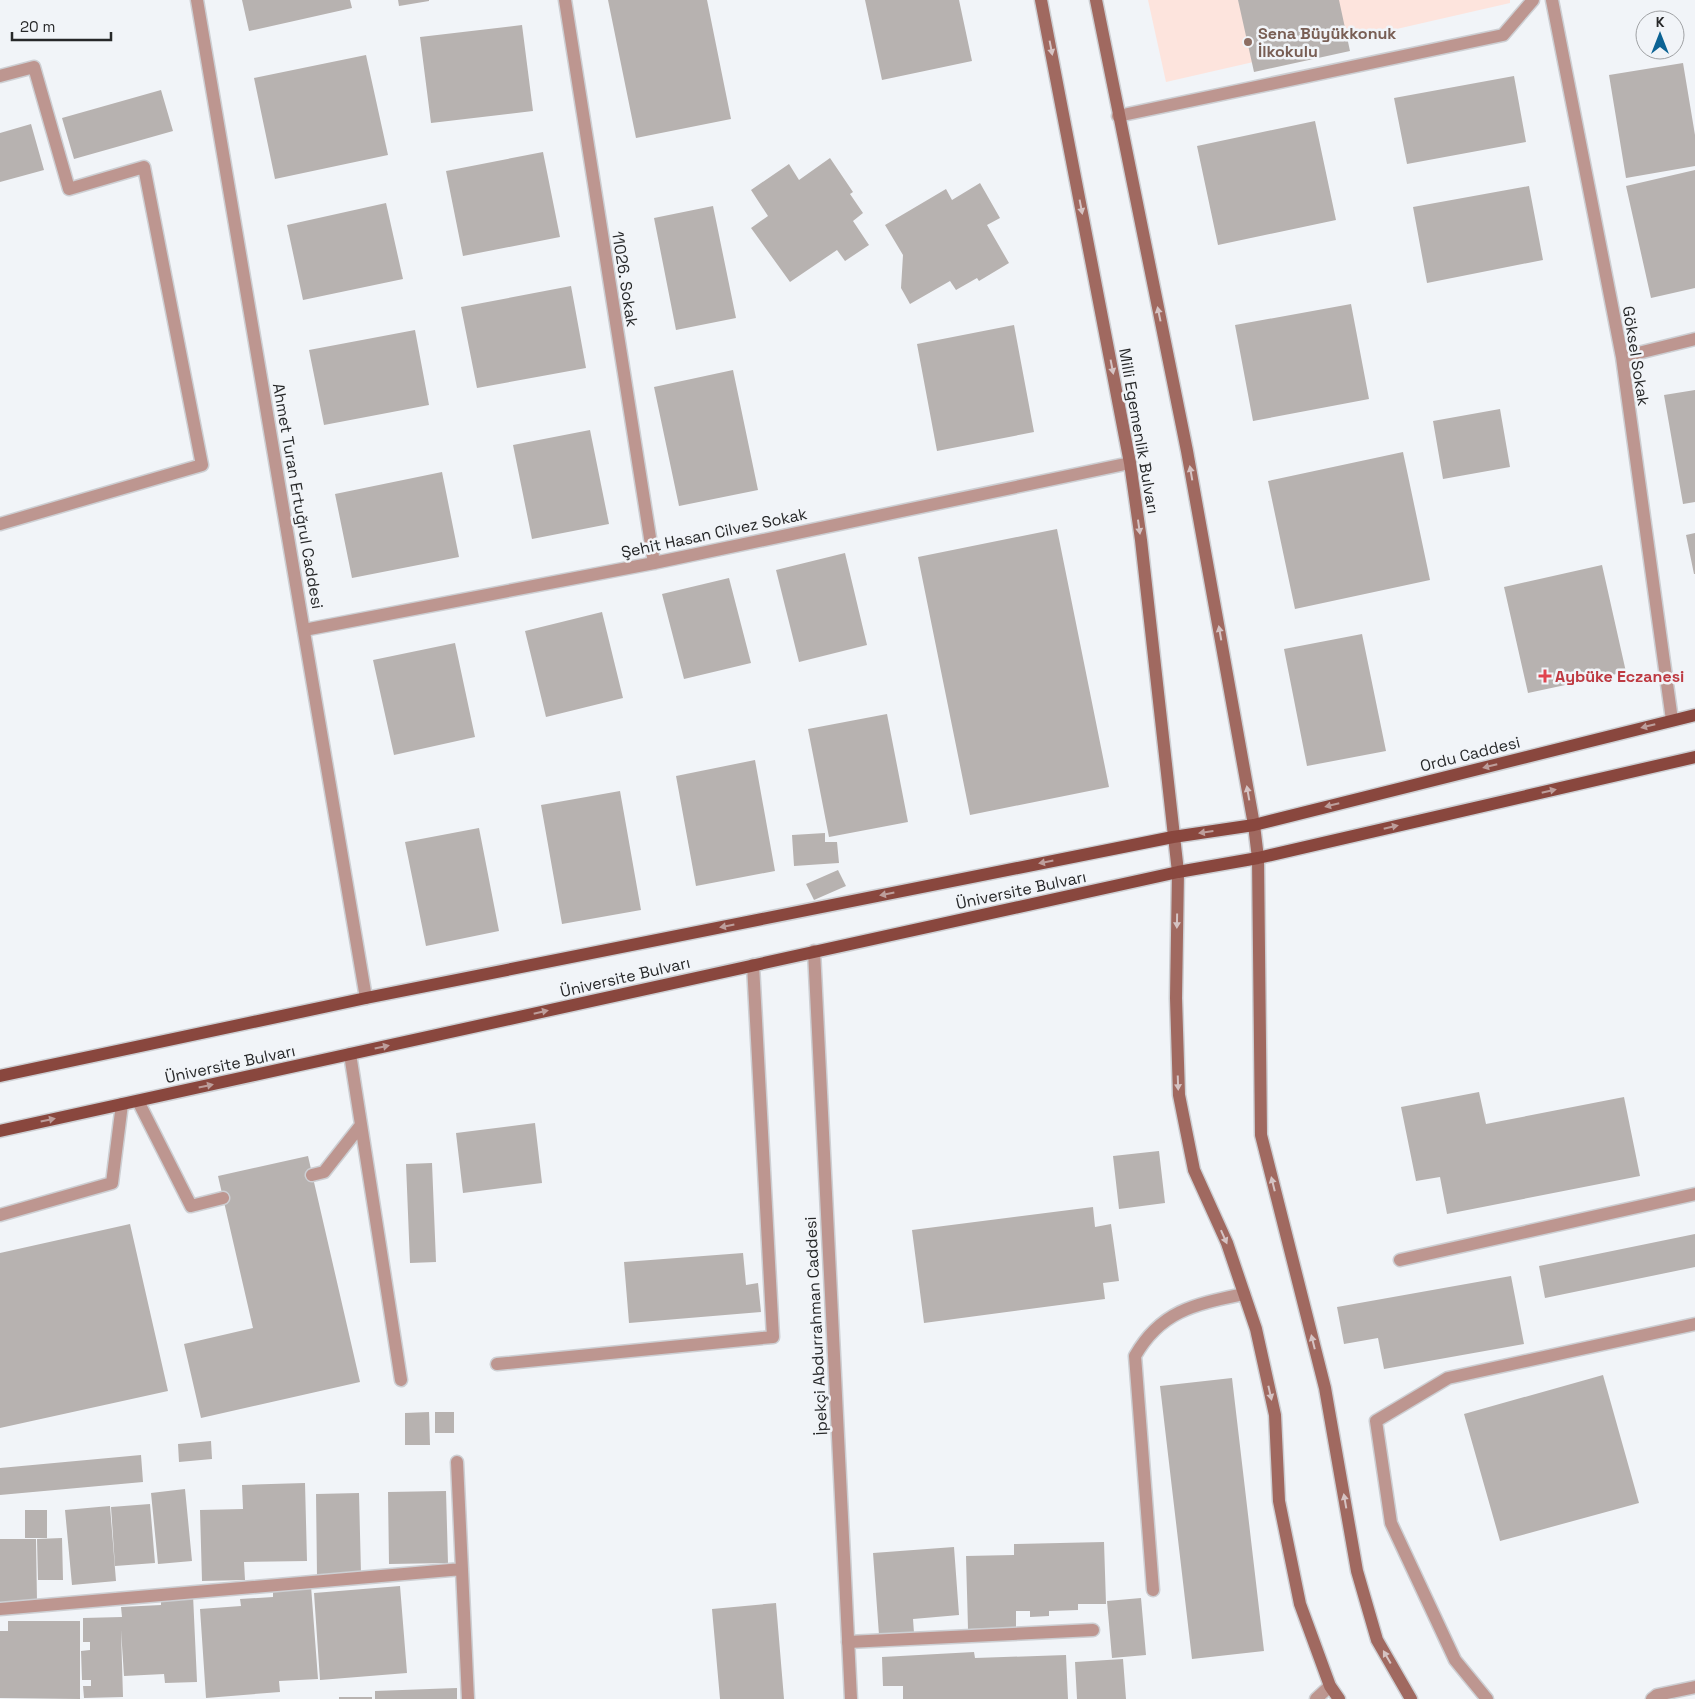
<svg xmlns="http://www.w3.org/2000/svg" width="1695" height="1699" viewBox="0 0 1695 1699" font-family="'Space Grotesk',sans-serif">
<rect width="100%" height="100%" fill="#f1f4f8"/>
<path fill="#fde4dd" d="M1148 0H1510V3L1166 82Z"/>
<path fill="#b7b2b0" d="M242 0H350L352 8 249 31Z
M398 0H429V1L399 6Z
M608 0H707L731 119 636 138Z
M865 0H959L972 61 882 80Z
M1238 0H1339L1350 51 1254 72Z
M522 25 533 111 431 123 420 37Z
M366 55 388 155 275 179 254 78Z
M1683 63 1695 135V166L1626 178 1609 75Z
M1514 76 1526 142 1407 164 1394 98Z
M161 90 173 131 74 159 62 118Z
M1315 121 1336 220 1218 245 1197 146Z
M31 124 44 170 0 182V133Z
M543 152 560 237 463 256 446 171Z
M830 158 853 192 850 194 863 213 853 221 869 245 845 261 837 250 790 282 751 228 768 216 751 190 789 164 799 180Z
M1695 170V288L1651 298 1626 186Z
M980 183 1000 218 987 225 1009 263 979 281 977 278 956 290 950 281 910 304 901 288 903 255 885 225 946 189 952 200Z
M1529 186 1543 260 1427 283 1413 207Z
M386 203 403 279 303 300 287 225Z
M713 206 736 318 676 330 654 218Z
M571 286 586 368 477 388 461 307Z
M1351 304 1369 399 1253 421 1235 325Z
M1014 325 1034 432 937 451 917 344Z
M415 330 429 405 324 425 309 350Z
M733 370 758 490 679 506 654 387Z
M1695 390V502L1683 504 1664 395Z
M1500 409 1510 467 1443 479 1433 421Z
M590 430 609 524 532 539 513 445Z
M1403 452 1430 580 1295 609 1268 481Z
M442 472 459 557 352 578 335 494Z
M1057 529 1109 787 970 815 918 557Z
M1695 533V574H1694L1686 535Z
M845 553 867 645 799 662 776 570Z
M1602 565 1626 672 1528 693 1504 587Z
M729 578 751 663 684 679 662 594Z
M602 612 623 698 546 717 525 631Z
M1362 634 1386 751 1307 766 1284 649Z
M455 643 475 737 394 755 373 660Z
M887 714 908 822 829 837 808 729Z
M755 760 775 871 696 886 676 776Z
M620 791 641 910 562 924 541 805Z
M479 828 499 931 426 946 405 842Z
M825 833V842H837L839 863 794 866 792 835Z
M838 870 846 886 814 900 806 884Z
M1479 1092 1486 1124 1624 1097 1640 1176 1447 1214 1440 1177 1416 1181 1401 1107Z
M535 1123 542 1183 463 1193 456 1133Z
M1159 1151 1165 1203 1119 1209 1113 1156Z
M308 1156 360 1382 201 1418 184 1344 253 1328 218 1176Z
M432 1163 436 1262 410 1263 406 1164Z
M1093 1207 1095 1227 1111 1224 1119 1281 1103 1283 1105 1299 924 1323 912 1230Z
M130 1224 168 1391 0 1428V1253Z
M1695 1234V1267L1545 1298 1539 1266Z
M743 1253 746 1285 758 1283 761 1312 629 1323 624 1262Z
M1511 1276 1524 1344 1384 1369 1378 1338 1344 1344 1337 1307Z
M1603 1375 1639 1503 1500 1541 1464 1414Z
M1232 1378 1264 1651 1192 1659 1160 1386Z
M429 1412 430 1445H405V1413Z
M435 1412H454V1433H435Z
M211 1441 212 1459 179 1462 178 1444Z
M141 1455 143 1482 0 1495V1468Z
M305 1483 307 1561 244 1562 245 1580 202 1581 200 1510 243 1509 242 1485Z
M185 1489 192 1561 158 1564 151 1493Z
M446 1491 448 1563 389 1564 388 1492Z
M359 1493 361 1574 317 1575 316 1494Z
M150 1504 155 1563 115 1566 111 1507Z
M110 1506 116 1581 72 1585 65 1510Z
M25 1510H47V1538H25Z
M62 1538 63 1580H38L37 1539Z
M0 1539H36L37 1602 0 1603Z
M1104 1542 1106 1604H1078V1610L1049 1611V1616L1030 1617V1611H1016V1628L968 1629 966 1556 1014 1555V1544Z
M954 1547 959 1615 913 1619 914 1633 879 1635 873 1553Z
M311 1586 318 1679 279 1681 280 1692 206 1698 200 1609 241 1606 240 1599 273 1597V1588Z
M400 1586 407 1673 320 1680 314 1593Z
M193 1595 197 1682 165 1683 164 1674 124 1676 121 1630 123 1697 84 1698 83 1686H91V1680H82L81 1651 90 1650V1642H83V1618L122 1617 121 1607 161 1605V1597Z
M1141 1598 1146 1655 1112 1658 1107 1601Z
M776 1603 784 1699H720L712 1609Z
M8 1621H80V1699L0 1698V1631H8Z
M974 1652 975 1658 1066 1655 1068 1699H903V1686H883L882 1657Z
M1123 1659 1126 1699H1077L1075 1662Z
M457 1688V1699H375V1691Z
M339 1697H372V1699H339Z"/>
<g fill="none" stroke-linecap="round" stroke-linejoin="round">
<g stroke="#cdcfd3" stroke-width="15">
<path id="service" d="M0 76 34 67 69 189 144 167 202 465 0 524
M350 1054 401 1380
M138 1101 191 1206 223 1198
M312 1175 324 1172 361 1125
M0 1215 112 1183 122 1104
M1400 1260 1695 1194
M497 1364 773 1337 753 965
M1153 1590 1135 1356C1161 1310 1196 1304 1244 1294
M848 1642 1093 1630
M1487 1699 1455 1660 1391 1523 1376 1421 1448 1378 1695 1324
M1652 1699 1657 1695 1695 1687"/>
</g>
<g stroke="#cdcfd3" stroke-width="15">
<path id="minor" d="M565 0 654 563
M1552 0 1622 357 1672 720
M1118 116 1503 35 1533 0
M1622 357 1695 339
M304 630 654 563 1130 463
M457 1462 468 1699
M0 1609 462 1569
M1316 1699 1330 1686"/>
</g>
<g stroke="#cdcfd3" stroke-width="15">
<path id="tertiary" d="M197 0 366 998
M814 951 851 1699"/>
</g>
<g stroke="#cdcfd3" stroke-width="15">
<path id="secondary" d="M1041 0 1130 463 1141 540 1178 872 1176 998 1179 1095 1194 1170 1227 1243 1256 1329 1275 1415 1279 1501 1300 1604 1330 1686 1339 1699
M1096 0 1187 451 1254 825 1258 858 1261 1135 1325 1388 1357 1571 1377 1640 1411 1699"/>
</g>
<g stroke="#cdcfd3" stroke-width="15">
<path id="primary" d="M0 1076 366 998 1173 837 1254 825 1695 715
M0 1131 1178 872 1258 858 1695 757"/>
</g>
<use href="#service" stroke="#bd9690" stroke-width="12"/>
<use href="#minor" stroke="#bd9690" stroke-width="12"/>
<use href="#tertiary" stroke="#bd9690" stroke-width="12"/>
<use href="#secondary" stroke="#a06960" stroke-width="12"/>
<use href="#primary" stroke="#89473e" stroke-width="12"/>
</g>
<defs><path id="oneway-solid" d="M-6-.8H1V-3.2L6.5 0L1 3.2V.8H-6Z" transform="scale(1.25)"/></defs>
<g fill="#d5c3c3">
<use href="#oneway-solid" transform="translate(1051 48) rotate(79)"/>
<use href="#oneway-solid" transform="translate(1081 207) rotate(79)"/>
<use href="#oneway-solid" transform="translate(1159 314) rotate(-102)"/>
<use href="#oneway-solid" transform="translate(1112 367) rotate(79)"/>
<use href="#oneway-solid" transform="translate(1191 473) rotate(-100)"/>
<use href="#oneway-solid" transform="translate(1139 527) rotate(82)"/>
<use href="#oneway-solid" transform="translate(1220 633) rotate(-100)"/>
<use href="#oneway-solid" transform="translate(1248 793) rotate(-100)"/>
<use href="#oneway-solid" transform="translate(1177 921) rotate(91)"/>
<use href="#oneway-solid" transform="translate(1178 1083) rotate(88)"/>
<use href="#oneway-solid" transform="translate(1273 1184) rotate(-104)"/>
<use href="#oneway-solid" transform="translate(1224 1237) rotate(66)"/>
<use href="#oneway-solid" transform="translate(1313 1342) rotate(-104)"/>
<use href="#oneway-solid" transform="translate(1270 1393) rotate(77)"/>
<use href="#oneway-solid" transform="translate(1345 1501) rotate(-100)"/>
<use href="#oneway-solid" transform="translate(1387 1657) rotate(-120)"/>
</g>
<g fill="#bd9e9b">
<use href="#oneway-solid" transform="translate(1648 726) rotate(166)"/>
<use href="#oneway-solid" transform="translate(1490 766) rotate(166)"/>
<use href="#oneway-solid" transform="translate(1549 791) rotate(-13)"/>
<use href="#oneway-solid" transform="translate(1332 805) rotate(166)"/>
<use href="#oneway-solid" transform="translate(1391 827) rotate(-13)"/>
<use href="#oneway-solid" transform="translate(1206 832) rotate(172)"/>
<use href="#oneway-solid" transform="translate(1046 862) rotate(169)"/>
<use href="#oneway-solid" transform="translate(887 894) rotate(169)"/>
<use href="#oneway-solid" transform="translate(727 926) rotate(169)"/>
<use href="#oneway-solid" transform="translate(541 1012) rotate(-13)"/>
<use href="#oneway-solid" transform="translate(382 1047) rotate(-12)"/>
<use href="#oneway-solid" transform="translate(206 1086) rotate(-12)"/>
<use href="#oneway-solid" transform="translate(48 1120) rotate(-12)"/>
</g>
<circle fill="#8d6e63" stroke="#f1f4f8" stroke-width="2" cx="1248" cy="42" r="5"/>
<path fill="#e0444e" stroke="#f1f4f8" stroke-width="2" d="M1542.5 668.5h5v5h5v5h-5v5h-5v-5h-5v-5h5z"/>
<g text-anchor="middle" dominant-baseline="central" stroke-width="5" stroke-linejoin="round" paint-order="stroke">
<g font-size="16" font-weight="bold" fill="#785e54" stroke="#f1f4f8" text-anchor="start">
<text x="1258" y="33">Sena Büyükkonuk<tspan x="1258" dy="18">İlkokulu</tspan></text>
</g>
<g font-size="16" fill="#272829" stroke="#f1f4f8">
<text transform="translate(625 279) rotate(81)">11026. Sokak</text>
<text transform="translate(1636 356) rotate(81)">Göksel Sokak</text>
<text transform="translate(1139 431) rotate(80)">Milli Egemenlik Bulvarı</text>
<text transform="translate(298 496) rotate(80)">Ahmet Turan Ertuğrul Caddesi</text>
<text transform="translate(714 533) rotate(-12)">Şehit Hasan Cilvez Sokak</text>
<text transform="translate(1470 754) rotate(-14)">Ordu Caddesi</text>
<text transform="translate(1021 890) rotate(-12)">Üniversite Bulvarı</text>
<text transform="translate(625 977) rotate(-13)">Üniversite Bulvarı</text>
<text transform="translate(230 1064) rotate(-12)">Üniversite Bulvarı</text>
<text transform="translate(816 1326) rotate(-93)">İpekçi Abdurrahman Caddesi</text>
</g>
<g font-size="16" font-weight="bold" fill="#be3a42" stroke="#f1f4f8" text-anchor="start">
<text x="1555" y="676">Aybüke Eczanesi</text>
</g>
</g>
<g transform="translate(1660 35)"><circle r="24" fill="#f1f4f8" stroke="#a0a2a5"/>
<path d="M0-4L9 19L0 12L-9 19Z" fill="#0c6394"/>
<text y="-8" font-size="14" font-weight="bold" text-anchor="middle" fill="#272829">K</text>
</g>
<path d="M12 32v8h99v-8" fill="none" stroke="#272829" stroke-width="2.5"/>
<text x="20" y="32" font-size="15" fill="#272829" stroke="#f1f4f8" stroke-width="4" paint-order="stroke">20 m</text>
</svg>
